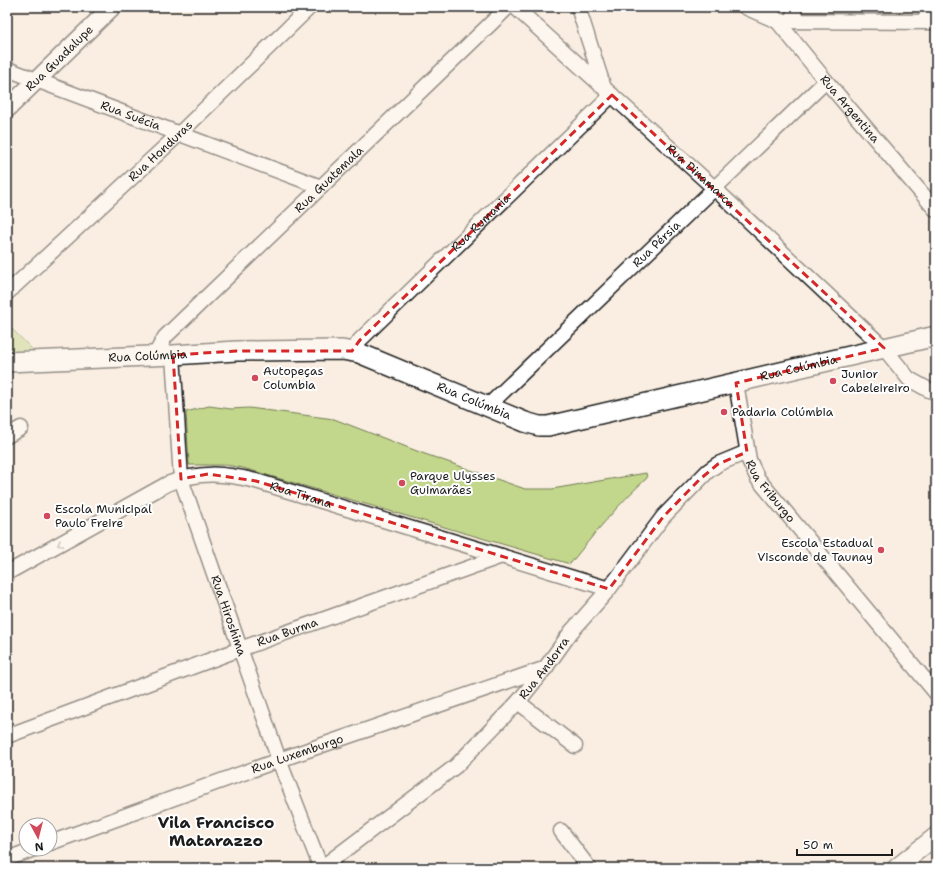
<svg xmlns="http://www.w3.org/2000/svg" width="943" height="875" viewBox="0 0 943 875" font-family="'Shantell Sans',sans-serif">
<rect width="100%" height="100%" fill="#f9eee1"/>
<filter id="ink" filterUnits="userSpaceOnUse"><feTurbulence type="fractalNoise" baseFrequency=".025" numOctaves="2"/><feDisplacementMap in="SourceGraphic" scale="8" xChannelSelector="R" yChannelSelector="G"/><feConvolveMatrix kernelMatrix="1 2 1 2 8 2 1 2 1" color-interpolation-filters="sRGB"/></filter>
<g filter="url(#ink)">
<path fill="#c3d78c" stroke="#707a54" d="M7 324 34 351 7 353Z
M209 406 231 409 249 408 334 419 422 453 525 489H552L646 473 647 478C618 504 594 534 570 564L243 468 226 465H189L186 412Z"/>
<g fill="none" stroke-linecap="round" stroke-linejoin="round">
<g stroke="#1c1c1c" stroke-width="17">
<g id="minor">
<path id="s1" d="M515 7 714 188 884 348 909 379 929 390 936 392"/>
<path d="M578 7 603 85"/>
<path d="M745 7 777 21 936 22"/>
<path id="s2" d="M766 7 826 81 936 210"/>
<path d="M794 21V7"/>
<path d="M927 22V7"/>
<path id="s3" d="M7 69 321 187"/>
<path id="s4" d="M7 293 179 134 310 7"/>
<path id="s5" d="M352 351 360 340 612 95"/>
<path id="s6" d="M155 355 165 337 508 7"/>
<path id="s7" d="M173 355 181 479 279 760 321 868"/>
<path id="s8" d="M736 383 749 460 758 479 936 693"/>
<path id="s9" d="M487 407 826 81"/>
<path d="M7 436 21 428"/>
<path id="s10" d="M7 573 167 484C199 471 224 473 256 481L609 589"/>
<path d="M518 702 575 746"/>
<path id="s11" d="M7 736 240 649 502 556"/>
<path d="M561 831 589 868"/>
<path id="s12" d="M50 843 279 760 546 668"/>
<path d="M7 859 34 849"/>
<path id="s13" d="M321 868 456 766 518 702 546 667 571 632 609 589 663 517 708 471 718 464 747 452"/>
</g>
</g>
<g stroke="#1c1c1c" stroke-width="20">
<g id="tertiary">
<path id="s14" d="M7 109 112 7"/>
<path d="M896 868 936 836"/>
</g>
</g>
<g stroke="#1c1c1c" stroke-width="22">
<g id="secondary">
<path id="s15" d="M7 362 173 355 236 351 342 350 359 353 525 422 539 426H548L936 336"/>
</g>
</g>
<use href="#minor" stroke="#fff" stroke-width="14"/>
<use href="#tertiary" stroke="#fff" stroke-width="17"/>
<use href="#secondary" stroke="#fff" stroke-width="19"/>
</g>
<defs><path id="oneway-chevron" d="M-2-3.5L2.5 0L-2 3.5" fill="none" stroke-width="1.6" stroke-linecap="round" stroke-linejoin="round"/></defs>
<use stroke="#999" href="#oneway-chevron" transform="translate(60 544) rotate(151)"/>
</g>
<path d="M0 0H943V875H0ZM612 95 884 348 736 383 747 452 718 464 699 480 663 517 609 589 256 481 208 474 181 479 173 355 236 351H352L360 340Z" fill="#f9eee1" fill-opacity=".55" fill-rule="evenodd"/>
<path fill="none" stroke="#d62828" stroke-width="3" stroke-dasharray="8 5" stroke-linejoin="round" d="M612 95 884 348 736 383 747 452 718 464 699 480 663 517 609 589 256 481 208 474 181 479 173 355 236 351H352L360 340Z"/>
<g fill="#d1495b" stroke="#fff" stroke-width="1.5">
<circle cx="255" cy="378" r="4"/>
<circle cx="833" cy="381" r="4"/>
<circle cx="724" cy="412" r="4"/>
<circle cx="402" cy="483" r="4"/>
<circle cx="47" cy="516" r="4"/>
<circle cx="881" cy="550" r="4"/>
</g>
<g text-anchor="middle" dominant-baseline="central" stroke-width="4" stroke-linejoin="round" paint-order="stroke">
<g font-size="12" fill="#1c1c1c" stroke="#fff">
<text stroke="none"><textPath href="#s14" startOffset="73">Rua Guadalupe</textPath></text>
<text stroke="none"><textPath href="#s2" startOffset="132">Rua Argentina</textPath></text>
<text stroke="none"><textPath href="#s3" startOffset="132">Rua Suécia</textPath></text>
<text stroke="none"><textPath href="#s4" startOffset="209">Rua Honduras</textPath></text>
<text stroke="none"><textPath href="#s1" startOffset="251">Rua Dinamarca</textPath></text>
<text stroke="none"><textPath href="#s6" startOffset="248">Rua Guatemala</textPath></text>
<text stroke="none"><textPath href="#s5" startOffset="182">Rua Rumania</textPath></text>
<text stroke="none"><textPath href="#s9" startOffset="235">Rua Pérsia</textPath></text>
<text stroke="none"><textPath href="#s15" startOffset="141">Rua Colúmbia</textPath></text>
<text stroke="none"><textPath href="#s15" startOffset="813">Rua Colúmbia</textPath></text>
<text stroke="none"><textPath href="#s15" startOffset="477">Rua Colúmbia</textPath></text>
<text stroke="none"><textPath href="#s8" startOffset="116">Rua Friburgo</textPath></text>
<text stroke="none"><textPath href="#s10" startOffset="321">Rua Tirana</textPath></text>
<text stroke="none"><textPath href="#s7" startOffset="269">Rua Hiroshima</textPath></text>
<text stroke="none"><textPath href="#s11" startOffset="299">Rua Burma</textPath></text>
<text stroke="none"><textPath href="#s13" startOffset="301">Rua Andorra</textPath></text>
<text stroke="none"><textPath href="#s12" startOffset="263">Rua Luxemburgo</textPath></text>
</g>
<g font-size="12" fill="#1c1c1c" stroke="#fff" text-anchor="start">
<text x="263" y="371">Autopeças<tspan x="263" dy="14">Columbia</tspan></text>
<text x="841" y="374">Junior<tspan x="841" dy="14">Cabeleireiro</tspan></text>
<text x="732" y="412">Padaria Colúmbia</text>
<text x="410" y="476">Parque Ulysses<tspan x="410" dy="14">Guimarães</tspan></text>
<text x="55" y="509">Escola Municipal<tspan x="55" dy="14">Paulo Freire</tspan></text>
<text x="873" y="543" text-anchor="end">Escola Estadual<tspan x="873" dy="14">Visconde de Taunay</tspan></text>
</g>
<g font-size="16" font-weight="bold" fill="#1c1c1c" stroke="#fff">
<text x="216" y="822">Vila Francisco<tspan x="216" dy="18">Matarazzo</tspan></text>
</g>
</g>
<rect width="943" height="875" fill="none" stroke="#fff" stroke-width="24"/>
<rect x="12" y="12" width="919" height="851" fill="none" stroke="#1c1c1c" stroke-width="1.5" filter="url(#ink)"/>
<g transform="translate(38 837) rotate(173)"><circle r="19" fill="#ffffff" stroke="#a4a4a4"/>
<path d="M0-3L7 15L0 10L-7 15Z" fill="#d1495b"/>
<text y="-6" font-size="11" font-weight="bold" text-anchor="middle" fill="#1c1c1c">N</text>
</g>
<path d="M797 849v6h95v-6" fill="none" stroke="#1c1c1c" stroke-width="2"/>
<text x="803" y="849" font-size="12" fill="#1c1c1c" stroke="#ffffff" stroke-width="3" paint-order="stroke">50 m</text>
</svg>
